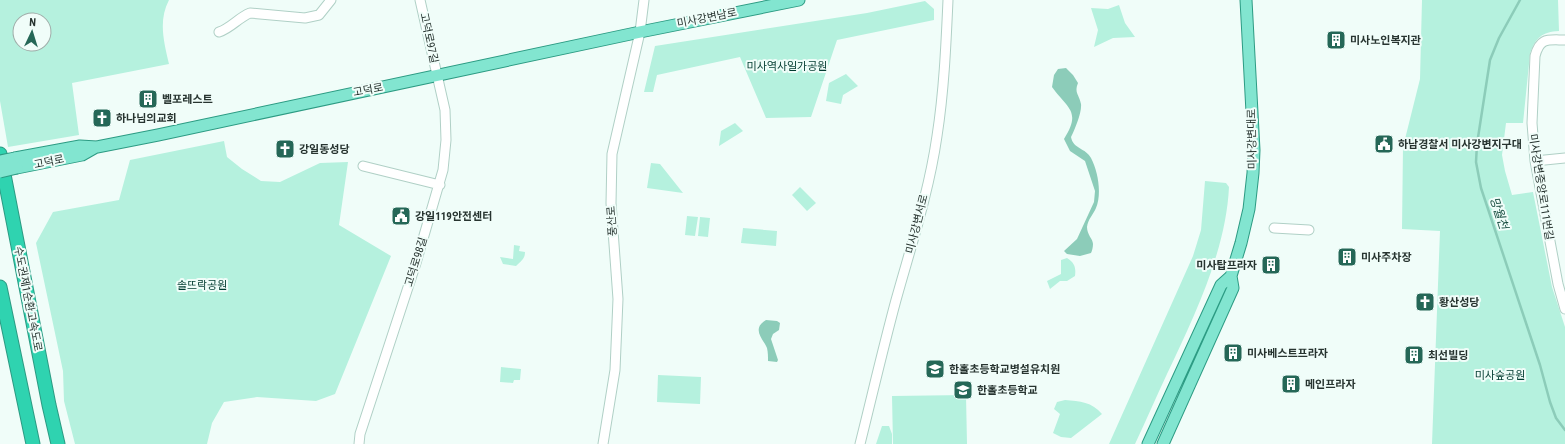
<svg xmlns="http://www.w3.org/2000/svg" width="1565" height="444" viewBox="0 0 1565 444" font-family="'Roboto Condensed','Noto Sans KR',sans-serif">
<rect width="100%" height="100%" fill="#f0fdf9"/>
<path fill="#b5f1de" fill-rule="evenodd" d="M0 0H169C158 21 164 42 169 64L72 83 79 135 8 147 0 101ZM20 20H44V44H20Z
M1422 0H1558L1559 31C1542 32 1535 38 1530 54L1523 123H1506L1502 155 1505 171 1512 195 1533 192 1552 287 1565 327V444H1432L1440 231 1402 229 1403 147 1420 79Z
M925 1 934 9V20L837 40 811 117 766 118 740 57 657 75 653 92H644L655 46 867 13Z
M1119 5 1125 23 1135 37 1113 38 1094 47 1098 30 1091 8 1108 9Z
M846 74 858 86 843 95 841 104 826 101 829 83Z
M735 123 743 131 719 146 721 131Z
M224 141 227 157 242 169 261 181 280 182 320 163 348 162 339 225 391 256 335 394 316 401 257 397 224 402 212 423 207 444H75L64 401 63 371 36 243 53 212 119 200 130 160Z
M651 163 660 164 683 193 647 188Z
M1205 181 1226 183 1229 187C1226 251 1194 317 1167 374 1156 397 1146 421 1135 444H1109L1193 256 1201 230Z
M800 187 816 203 807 211 792 195Z
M687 216 698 217 695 236 685 235Z
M700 217 710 218 708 237 698 236Z
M743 228 777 231 776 246 741 243Z
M514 245 520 246 519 251 525 252C525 259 521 261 516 266L503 264 500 257 513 259Z
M1067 258C1075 263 1076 268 1075 276L1067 281H1060L1050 289 1047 281 1061 274V260Z
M501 367 521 369 520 380H514L513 383 500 382Z
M658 375 701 377 700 404 657 402Z
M966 395 967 444H893L892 396Z
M1065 400C1080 401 1092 402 1102 414L1071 438 1061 437 1053 433 1060 414 1054 409 1057 402Z
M882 426H889L892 434V444H876Z"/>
<path fill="#8cccb9" d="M1066 68 1073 75 1078 83C1074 93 1079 94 1081 104 1082 112 1075 129 1071 137 1073 149 1086 148 1091 158 1098 171 1102 194 1096 208 1093 215 1088 219 1087 227 1087 235 1093 239 1093 244 1093 247 1092 251 1091 253L1080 256 1067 254 1064 251 1077 239 1094 202 1095 191 1085 161 1070 151 1064 139C1082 111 1067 108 1052 87L1054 75 1058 69Z
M766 320 777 321 780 323 779 330 773 334 771 339 778 360 777 362 768 361C768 357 768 352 767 348 763 339 751 329 766 320Z"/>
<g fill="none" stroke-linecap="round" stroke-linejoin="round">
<path stroke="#8cccb9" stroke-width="2.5" d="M1520 0 1499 38 1490 60 1477 144 1476 162 1481 188 1540 365 1550 402 1556 418 1565 430"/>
<g stroke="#b0d0c6" stroke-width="11">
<path id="minor" d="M219 32C231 28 238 18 250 13L305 18 319 15 331 0
M1565 40C1548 40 1540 37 1535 56L1532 123 1535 161 1558 284 1565 309
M1535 161 1565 158
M363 166 440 185
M1274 228 1309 230
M359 444 360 434 416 263 443 170 446 140 445 110 420 0
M603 444 615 370 618 299 611 203 612 154 640 32 644 0
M860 444C872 396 883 348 896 300 911 246 929 192 937 136 944 91 946 45 948 0"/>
</g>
<g stroke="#2c9b83" stroke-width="13">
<path id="major" d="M15 158 80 146 97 147 158 135 640 32 799 0
M17 168 82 155 96 147
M1148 444 1221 285 1231 276
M1163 444 1233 288 1231 276 1241 243 1249 209 1253 173 1254 150 1246 0"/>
</g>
<g stroke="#2c9b83" stroke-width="15">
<path id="highway" d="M0 154 49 405 58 444
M0 287 33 444"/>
</g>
<use href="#minor" stroke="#fff" stroke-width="9"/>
<use href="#major" stroke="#82e5d0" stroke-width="11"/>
<use href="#highway" stroke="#2fd3b0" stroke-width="13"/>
<g stroke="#2c9b83" stroke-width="13" stroke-linecap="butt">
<path id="major-bridge" d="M0 161 15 158
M0 172 17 168"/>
</g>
<use href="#major-bridge" stroke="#82e5d0" stroke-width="11"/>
</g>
<defs>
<g id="building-square" transform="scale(1)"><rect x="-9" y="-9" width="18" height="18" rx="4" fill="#256757" stroke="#f0fdf9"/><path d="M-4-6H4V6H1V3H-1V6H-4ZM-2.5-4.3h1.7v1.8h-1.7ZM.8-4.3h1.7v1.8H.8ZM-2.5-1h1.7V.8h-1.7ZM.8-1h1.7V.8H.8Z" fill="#fff"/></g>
<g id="church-square" transform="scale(1)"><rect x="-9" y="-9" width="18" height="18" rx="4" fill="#256757" stroke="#f0fdf9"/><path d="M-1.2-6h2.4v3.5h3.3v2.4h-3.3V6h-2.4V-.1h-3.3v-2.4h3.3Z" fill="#fff"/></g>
<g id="civic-square" transform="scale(1)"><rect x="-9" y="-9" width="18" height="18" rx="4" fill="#256757" stroke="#f0fdf9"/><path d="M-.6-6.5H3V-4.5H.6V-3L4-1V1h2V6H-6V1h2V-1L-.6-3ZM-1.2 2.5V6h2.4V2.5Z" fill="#fff"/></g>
<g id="school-square" transform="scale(1)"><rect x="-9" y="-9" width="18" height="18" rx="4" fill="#256757" stroke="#f0fdf9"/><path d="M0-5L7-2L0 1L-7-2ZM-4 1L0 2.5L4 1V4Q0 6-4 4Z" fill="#fff"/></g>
</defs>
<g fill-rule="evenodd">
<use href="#building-square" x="1336" y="40"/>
<use href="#building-square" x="148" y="99"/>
<use href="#church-square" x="102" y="118"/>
<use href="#civic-square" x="1384" y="144"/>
<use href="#church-square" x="285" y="149"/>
<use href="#civic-square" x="401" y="216"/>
<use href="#building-square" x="1347" y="257"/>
<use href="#building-square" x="1271" y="265"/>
<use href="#church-square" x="1425" y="302"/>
<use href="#building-square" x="1233" y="353"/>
<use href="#building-square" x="1414" y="355"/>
<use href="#school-square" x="935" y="369"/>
<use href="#building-square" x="1291" y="384"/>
<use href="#school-square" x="963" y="390"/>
</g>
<g text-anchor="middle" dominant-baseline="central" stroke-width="4" stroke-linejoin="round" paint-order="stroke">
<g font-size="11" fill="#273430" stroke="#f0fdf9">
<text transform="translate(707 18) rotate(-11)">미사강변남로</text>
<text transform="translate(429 38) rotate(78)">고덕로97길</text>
<text transform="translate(368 90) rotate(-11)">고덕로</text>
<text transform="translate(1252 139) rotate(-91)">미사강변대로</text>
<text transform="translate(49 162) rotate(-12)">고덕로</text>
<text transform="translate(1541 187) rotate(81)">미사강변중앙로111번길</text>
<text transform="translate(612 221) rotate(-94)">풍산로</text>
<text transform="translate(917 224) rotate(-76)">미사강변서로</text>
<text transform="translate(416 262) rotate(-73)">고덕로98길</text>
<text transform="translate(28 299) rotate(79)">수도권제1순환고속도로</text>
</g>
<g font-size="11" font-weight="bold" fill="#273430" stroke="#f0fdf9" text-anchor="start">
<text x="1350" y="40">미사노인복지관</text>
<text x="162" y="99">벨포레스트</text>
<text x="116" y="118">하나님의교회</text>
<text x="1398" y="144">하남경찰서 미사강변지구대</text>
<text x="299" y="149">강일동성당</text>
<text x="415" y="216">강일119안전센터</text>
<text x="1361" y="257">미사주차장</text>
<text x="1257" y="265" text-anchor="end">미사탑프라자</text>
<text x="1439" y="302">황산성당</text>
<text x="1247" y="353">미사베스트프라자</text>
<text x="1428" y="355">최선빌딩</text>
<text x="949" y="369">한홀초등학교병설유치원</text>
<text x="1305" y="384">메인프라자</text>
<text x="977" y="390">한홀초등학교</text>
</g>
<g font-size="11" fill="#003b2f" stroke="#f0fdf9">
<text x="787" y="66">미사역사일가공원</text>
<text x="202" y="285">솔뜨락공원</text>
<text x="1500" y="375">미사숲공원</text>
</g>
<g font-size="12" font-style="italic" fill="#154b3e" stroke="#f0fdf9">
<text transform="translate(1499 213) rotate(72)">망월천</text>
</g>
</g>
<g transform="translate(32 32) rotate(4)"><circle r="19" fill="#f0fdf9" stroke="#a0ada9"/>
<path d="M0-3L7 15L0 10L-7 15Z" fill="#256757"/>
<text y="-6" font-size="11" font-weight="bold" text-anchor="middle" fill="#273430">N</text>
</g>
</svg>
